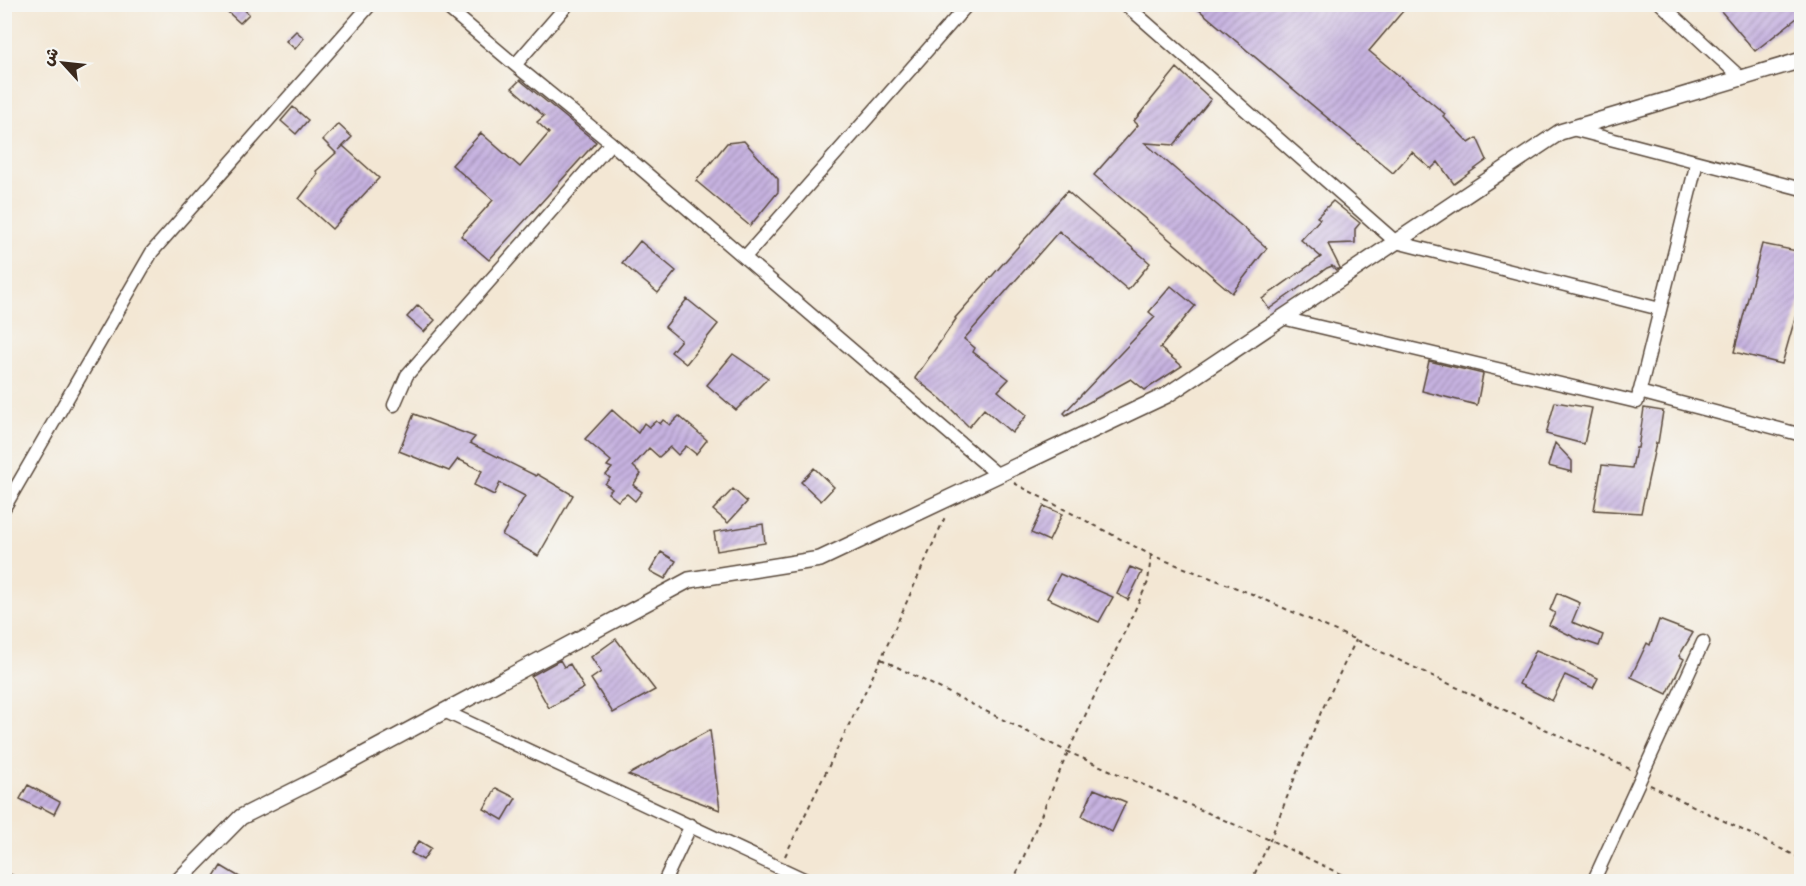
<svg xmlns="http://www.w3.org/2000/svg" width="1806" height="886" viewBox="0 0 1806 886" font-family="'Comic Neue','Playpen Sans Arabic',sans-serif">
<defs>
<pattern id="building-hatch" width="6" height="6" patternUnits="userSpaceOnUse" patternTransform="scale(1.5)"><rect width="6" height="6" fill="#c6b2e0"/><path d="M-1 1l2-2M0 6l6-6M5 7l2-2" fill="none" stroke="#a291b5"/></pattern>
</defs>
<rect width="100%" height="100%" fill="#f6f6f2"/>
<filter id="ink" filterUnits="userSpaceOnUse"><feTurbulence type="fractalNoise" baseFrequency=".0167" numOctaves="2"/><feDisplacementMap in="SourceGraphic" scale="12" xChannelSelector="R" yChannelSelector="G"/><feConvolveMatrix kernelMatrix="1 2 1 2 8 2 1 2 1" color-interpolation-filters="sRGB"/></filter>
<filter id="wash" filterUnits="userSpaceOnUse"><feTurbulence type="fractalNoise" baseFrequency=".008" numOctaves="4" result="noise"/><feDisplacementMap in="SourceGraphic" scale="24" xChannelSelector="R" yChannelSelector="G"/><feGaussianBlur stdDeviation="1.35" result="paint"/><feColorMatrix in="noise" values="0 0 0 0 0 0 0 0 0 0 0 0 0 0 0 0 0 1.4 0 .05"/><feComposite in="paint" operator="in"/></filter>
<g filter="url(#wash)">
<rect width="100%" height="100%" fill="#f3e7d4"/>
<g id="blocks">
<path fill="url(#building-hatch)" d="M219 4H238L249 14 240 23Z
M1192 4H1396L1403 11 1369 51 1445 114 1443 116 1469 143 1477 138 1487 160 1454 184 1438 162 1431 169 1412 152 1393 173Z
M1715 4H1802V14L1755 51Z
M296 31 304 38 295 49 286 41Z
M1177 68 1211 99 1174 145 1145 143 1267 248 1232 293 1094 175 1138 125 1134 121Z
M520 80 596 142 489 260 461 236 493 200 452 165 481 133 520 167 549 133 537 122 544 116 512 88Z
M293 107 308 120 296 134 281 121Z
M338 124 352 137 339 150 343 146 379 178 332 229 299 199 318 174 316 171 336 153 323 140Z
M744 141 778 179V192L750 226 696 181 727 143Z
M1067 191 1150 263 1128 290 1059 231 964 339 975 348 973 352 1009 379 998 391 1027 415 1012 433 984 409 969 427 941 399 915 378 956 319 955 318Z
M1333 201 1360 223 1355 229V243L1328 244 1340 268 1336 270 1332 266 1327 268 1269 309 1262 299 1321 257 1301 240 1320 219 1317 217Z
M640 241 676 271 658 293 622 263Z
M1762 244 1802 252V294L1782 364 1734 352Z
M1171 286 1195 306 1160 348 1182 366 1145 390 1131 379 1066 415 1064 413 1155 317 1149 312Z
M687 299 718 324 686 364 671 352 681 340 665 327Z
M418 305 435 320 424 332 407 317Z
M733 354 768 378 736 410 707 385Z
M1429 361 1483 374 1477 405 1422 391Z
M1555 402 1592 408 1584 444 1546 434Z
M1644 408 1663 411 1658 443H1656L1641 513 1594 510 1602 465 1632 468 1636 448H1638Z
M612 410 638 433 644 423 649 427 656 421 660 424 663 420 670 425 679 416 707 440 696 454 686 446 678 455 670 447 659 457 649 448 633 466 641 474 633 485 642 492 635 501 627 494 618 501 608 493 612 489 605 484 610 478 606 475 612 468 607 466 611 461 585 439Z
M414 414 475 437 470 443 536 476 537 474 573 495 538 556 502 535 525 496 500 483 494 495 474 485 482 471 458 459 449 471 399 451Z
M1555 443 1572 461V472L1548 466Z
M814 468 834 487 821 501 801 482Z
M733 489 747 502 728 523 713 510Z
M1044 506 1062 514 1049 541 1031 533Z
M763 524 765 543 717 551 714 532Z
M661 552 676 561 665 579 650 571Z
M1130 567 1142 572 1128 600 1117 594Z
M1060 574 1113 597 1099 622 1047 598Z
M1557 593 1580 603 1572 622 1603 635 1599 646 1578 639 1549 625 1555 613 1550 610Z
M1659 620 1693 633 1679 656 1684 659 1667 694 1631 677 1647 643 1650 645Z
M616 639 655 690 613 713 591 679 601 672 591 657Z
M1536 650 1570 664V665L1598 678 1593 688 1565 675 1552 701 1519 684Z
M560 660 564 667 570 664 584 688 549 708 531 676Z
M710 730 720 810 628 775Z
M28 785 60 802 54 814 41 807 40 809 20 799Z
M496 788 516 798 503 820 484 809Z
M1094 789 1126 802 1112 832 1082 816Z
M419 841 431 848 423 860 411 853Z
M221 866 248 882H211Z"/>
</g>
</g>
<g filter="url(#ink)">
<use href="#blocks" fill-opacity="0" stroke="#574639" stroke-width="1.5"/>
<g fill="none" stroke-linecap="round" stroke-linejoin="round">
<g stroke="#574639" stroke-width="15">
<path id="minor" d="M443 4 515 65 611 143 998 475
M1125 4 1396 242 1660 309
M1661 4 1741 78
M515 65 568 4
M1572 129 1802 189
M745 257 968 4
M1282 318 1637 402 1697 162
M1639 392 1802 435
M394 405 407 375 611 143
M4 508 152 252 371 4
M444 711 810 882
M4 879 11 882
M664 882 691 825
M1593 882 1703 642"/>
</g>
<g stroke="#574639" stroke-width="18">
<path id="tertiary" d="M177 882 241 817 333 771 689 580 820 559 1167 395 1560 132 1802 60"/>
</g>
<path stroke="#574639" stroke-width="2" stroke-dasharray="4.5 4.5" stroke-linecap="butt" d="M1014 483 1151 555 1252 594 1356 640 1632 770
M881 659 1068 752 1270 840 1357 882
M1650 785 1802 859
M785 856 881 659 945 517
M1013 882 1068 752 1148 582 1151 555
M1251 882 1270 840 1321 712 1356 640"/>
<use href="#minor" stroke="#fff" stroke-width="12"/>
<use href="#tertiary" stroke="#fff" stroke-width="15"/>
</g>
</g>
<rect width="1806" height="886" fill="none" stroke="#f6f6f2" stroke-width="24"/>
<g transform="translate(63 63) rotate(297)" stroke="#f6f6f2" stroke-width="4.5" paint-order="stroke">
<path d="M0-4.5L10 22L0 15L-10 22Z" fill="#3b2a1e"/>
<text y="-9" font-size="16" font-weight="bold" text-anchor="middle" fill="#3b2a1e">ش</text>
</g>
</svg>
